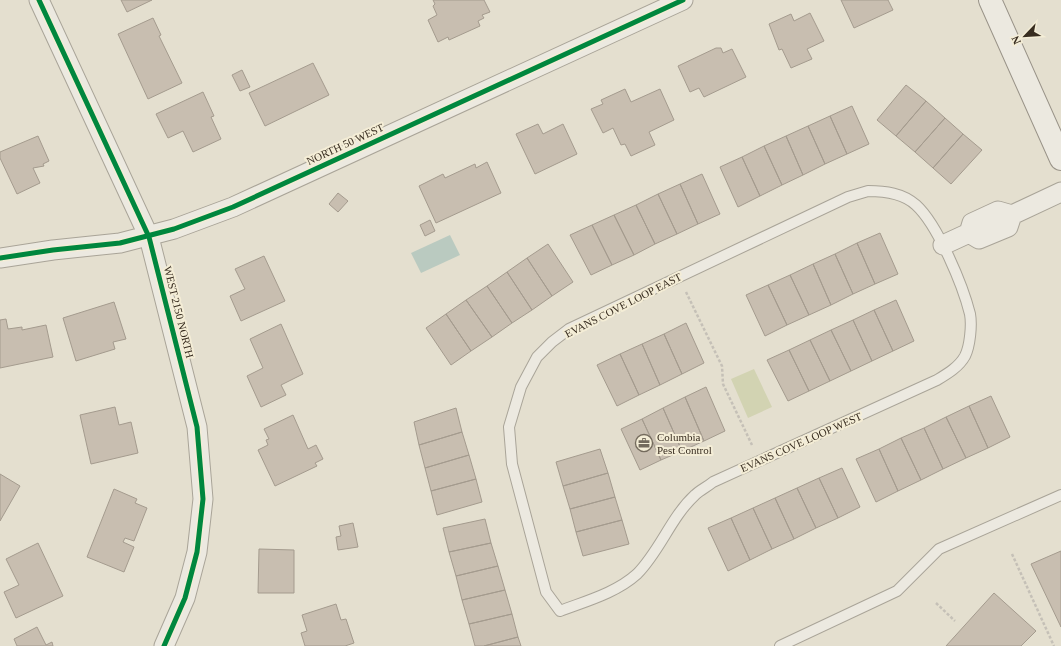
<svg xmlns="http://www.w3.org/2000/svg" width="1061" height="646" viewBox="0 0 1061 646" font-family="Georgia,serif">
<rect width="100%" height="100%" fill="#e4dfcf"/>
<path fill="#d2d3b2" d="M754 369 772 407 748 418 731 379Z"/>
<path fill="#bacac0" d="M450 235 460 255 421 273 411 253Z"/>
<path fill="#c8beb0" stroke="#a49b8e" d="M121 0H152L127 12Z
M433 0H484L490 12 482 15 484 18 478 21 480 26 449 40 448 37 438 42 428 20 437 15 433 6 435 4Z
M841 0H888L893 10 854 28Z
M810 13 824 41 807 49 812 59 791 68 782 49 779 50 769 24 791 14 794 21Z
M153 18 161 35 159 36 182 83 148 99 118 34Z
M716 48H721L723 53 732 49 746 77 704 97 699 88 690 92 678 66Z
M313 63 329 95 265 126 249 93Z
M242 70 250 87 240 91 232 75Z
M906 85 926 101 896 136 877 120Z
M625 89 631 102 660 89 674 120 649 132 655 145 631 156 625 144 621 145 613 128 603 133 591 109 603 104 601 100Z
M203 92 214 116 211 117 221 139 193 152 183 131 168 138 156 114Z
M926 101 945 118 915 152 896 136Z
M852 106 869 144 847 154 830 116Z
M830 116 847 154 825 164 808 126Z
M945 118 963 134 933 168 915 152Z
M538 124 543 134 563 124 577 154 535 174 516 134Z
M808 126 825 164 803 175 786 136Z
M963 134 982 150 951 184 933 168Z
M38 136 49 161 43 164 44 166 33 168 40 183 17 194 0 158V152Z
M786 136 803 175 782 185 764 146Z
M764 146 782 185 760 196 742 157Z
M742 157 760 196 738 207 720 167Z
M487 162 501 193 436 223 419 186 443 174 445 178 475 164 476 168Z
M702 174 720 214 698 224 680 184Z
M680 184 698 224 677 234 658 194Z
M338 193 348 201 338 212 329 204Z
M658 194 677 234 655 244 636 205Z
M636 205 655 244 634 255 614 215Z
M614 215 634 255 612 265 592 225Z
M430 220 435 231 425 236 420 225Z
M592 225 612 265 591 275 570 235Z
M880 233 898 274 875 284 857 243Z
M857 243 875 284 853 294 835 254Z
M548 244 573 282 552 296 527 258Z
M835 254 853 294 831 305 813 264Z
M264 256 285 301 241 321 230 296 245 289 235 269Z
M527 258 552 296 532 310 507 272Z
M813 264 831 305 809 315 790 275Z
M507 272 532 310 512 323 487 286Z
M790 275 809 315 787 325 768 285Z
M768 285 787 325 765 336 746 295Z
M487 286 512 323 492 337 466 300Z
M466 300 492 337 471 351 446 314Z
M896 300 914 341 893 351 874 310Z
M114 302 126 339 113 342 115 349 76 361 63 318Z
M874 310 893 351 872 361 853 320Z
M446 314 471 351 451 365 426 328Z
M6 319 8 329 22 327V330L46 325 53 357 0 368V320Z
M853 320 872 361 851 371 831 330Z
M686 323 704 363 682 374 664 334Z
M281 324 303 374 281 385 286 395 261 407 247 376 263 368 250 339Z
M831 330 851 371 830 381 810 340Z
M664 334 682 374 660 385 642 344Z
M810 340 830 381 809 391 789 350Z
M642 344 660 385 639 395 620 354Z
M789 350 809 391 788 401 767 360Z
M620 354 639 395 617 406 597 365Z
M706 387 725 431 704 441 685 397Z
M991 396 1010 437 988 448 969 406Z
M685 397 704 441 682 451 663 408Z
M969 406 988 448 966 458 946 417Z
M115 407 119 425 131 422 138 453 91 464 80 415Z
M456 408 462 432 419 445 414 422Z
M663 408 682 451 661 460 642 419Z
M293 415 308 449 316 445 323 459 315 463 317 466 275 486 258 450 268 445 266 440 269 439 264 429Z
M946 417 966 458 943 469 924 428Z
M642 419 661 460 640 470 621 429Z
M924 428 943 469 921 480 901 438Z
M462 432 469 455 425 468 419 445Z
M901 438 921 480 898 491 879 449Z
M600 449 608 473 563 486 556 462Z
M879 449 898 491 876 502 856 459Z
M469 455 476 479 431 491 425 468Z
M842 468 860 507 838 518 819 478Z
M608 473 615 497 570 509 563 486Z
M0 474 20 486 0 521Z
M819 478 838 518 816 528 797 488Z
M476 479 482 502 437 515 431 491Z
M797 488 816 528 794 539 775 498Z
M114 489 137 499 135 503 147 508 134 541 125 538 123 542 134 547 124 572 87 557Z
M615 497 622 520 576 532 570 509Z
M775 498 794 539 772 549 753 508Z
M753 508 772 549 750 560 731 518Z
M731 518 750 560 728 571 708 528Z
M485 519 491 543 449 552 443 528Z
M622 520 629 544 583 556 576 532Z
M353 523 358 547 338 550 336 537 341 536 339 526Z
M38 543 63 596 16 618 4 592 19 585 6 559Z
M491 543 498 566 456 576 449 552Z
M259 549 294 550V593H258Z
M1061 551V627L1031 564Z
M498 566 505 590 462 600 456 576Z
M505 590 512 614 469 624 462 600Z
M994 593 1036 631 1021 646H946Z
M336 604 341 620 346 619 354 643 345 646H305L301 633 307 631 302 615Z
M512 614 518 637 484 646H475L469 624Z
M37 627 46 645 52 642 53 646H17L14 639Z
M518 637 521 646H484Z"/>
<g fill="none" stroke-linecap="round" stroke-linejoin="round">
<g stroke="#a9a498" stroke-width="12">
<path id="service" d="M868 191C885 191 903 193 916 205 938 225 963 286 970 314 972 325 970 346 965 356 959 367 947 374 937 380L713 482C707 487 700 490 695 495 671 517 660 551 637 574 616 593 586 601 560 611L546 592 512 464 509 427 521 387 537 357 552 342 569 329 848 197Z
M780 646 897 591 939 549 1061 495"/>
</g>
<g stroke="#a9a498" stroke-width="21">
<path id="minor" d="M39 0 149 237 197 427 203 499 197 552 185 598 164 646
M1012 215 1061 192
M943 245 969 233 972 223 998 211 1012 215 1008 227 979 239 969 233
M0 258 53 250 120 243 174 229 233 207 683 0"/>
</g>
<g stroke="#999388" stroke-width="24">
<path id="secondary" d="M990 0 1061 159"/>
</g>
<path stroke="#c5c0b7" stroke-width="2.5" stroke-dasharray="3 2" stroke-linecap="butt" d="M686 292 722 366 723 384 752 445
M1012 554 1054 646
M936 603 955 621"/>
<use href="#service" stroke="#ece9e0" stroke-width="10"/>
<use href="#minor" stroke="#ece9e0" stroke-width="19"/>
<use href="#secondary" stroke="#ece9e0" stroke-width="22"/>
<g stroke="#f4edd6" stroke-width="8">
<path id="cycleway" d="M39 0 149 237 197 427 203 499 197 552 185 598 164 646
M0 258 53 250 120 243 174 229 233 207 683 0"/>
</g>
<use href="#cycleway" stroke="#00873e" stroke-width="5"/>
</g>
<defs>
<g id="office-ring" transform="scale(0.9)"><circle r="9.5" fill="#f4edd6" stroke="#746b5d" stroke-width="1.5"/><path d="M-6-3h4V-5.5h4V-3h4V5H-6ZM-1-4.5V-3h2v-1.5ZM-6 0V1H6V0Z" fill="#746b5d"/></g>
</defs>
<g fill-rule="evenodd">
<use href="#office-ring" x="644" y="443"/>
</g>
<g text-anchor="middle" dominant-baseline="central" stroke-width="4" stroke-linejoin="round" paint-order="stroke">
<g font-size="11" fill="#382d20" stroke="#f4edd6">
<text transform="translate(345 144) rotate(-25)">NORTH 50 WEST</text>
<text transform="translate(623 305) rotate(-27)">EVANS COVE LOOP EAST</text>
<text transform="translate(179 312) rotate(76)">WEST 2150 NORTH</text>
<text transform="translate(801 442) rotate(-24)">EVANS COVE LOOP WEST</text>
</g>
<g font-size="11" fill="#382d20" stroke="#f4edd6" text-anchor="start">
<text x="657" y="437">Columbia<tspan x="657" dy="13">Pest Control</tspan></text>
</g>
</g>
<g transform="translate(1025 36) rotate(245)" stroke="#f4edd6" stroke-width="3" paint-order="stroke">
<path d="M0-3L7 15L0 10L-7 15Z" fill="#382d20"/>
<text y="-6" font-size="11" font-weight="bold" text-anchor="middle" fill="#382d20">N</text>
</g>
</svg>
